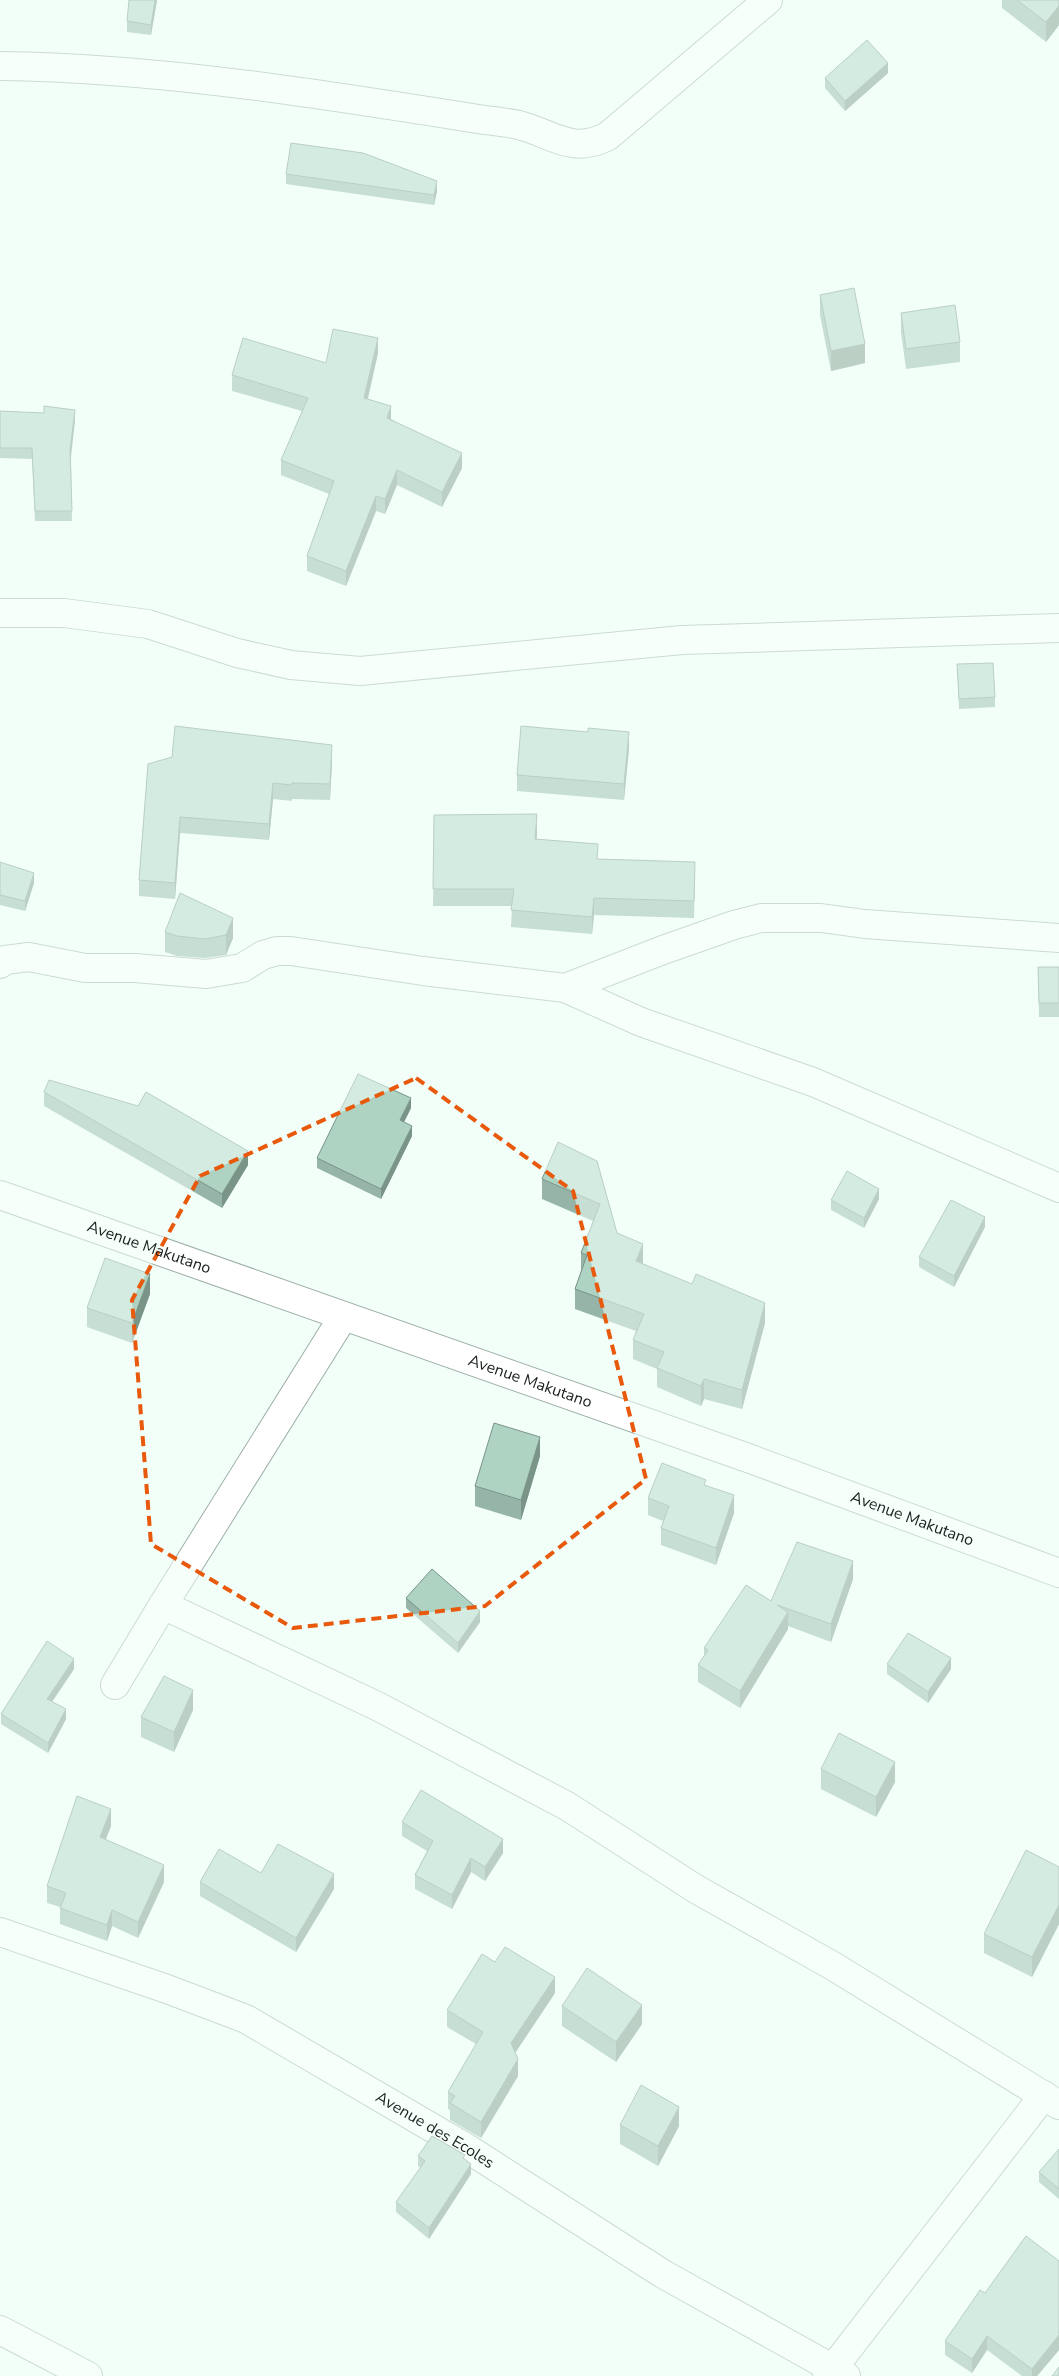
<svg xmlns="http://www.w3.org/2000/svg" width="1059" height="2376" viewBox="0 0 1059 2376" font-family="'Nunito Sans',sans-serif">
<rect width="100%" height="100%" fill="#f1fff8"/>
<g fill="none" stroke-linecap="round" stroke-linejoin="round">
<g stroke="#9eafa7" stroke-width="30">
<g id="street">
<path d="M0 66C160 68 320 94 478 119 491 121 505 122 519 125 553 134 572 155 608 136L768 0"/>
<path d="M0 613H64L148 624 237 653 291 665 360 671 682 640 1059 628"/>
<path d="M0 964 5 960 29 957 85 968H135L206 974 242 968 263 955 277 951H291L423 971 565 988 641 1022 813 1082 1059 1188"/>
<path d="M565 988 663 950 734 925 761 918H821L865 924 1059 938"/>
<path id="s1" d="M0 1195 748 1458 1059 1573"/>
<path d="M163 1605 377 1706 567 1806 696 1889 833 1966 1059 2105"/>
<path d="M115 1685 163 1605 343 1317"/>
<path id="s2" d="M0 1932 167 1989 246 2019 465 2147 663 2274 846 2376"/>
<path d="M0 2330 88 2376"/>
<path d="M827 2376 1044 2095"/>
</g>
</g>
<use href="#street" stroke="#fff" stroke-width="28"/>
</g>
<path fill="#96b5a8" d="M157 0 151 35 127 32V21Z
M1002 0H1059V25L1046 42 1002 8Z
M888 73 845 111 825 88V78Z
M286 174 437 191 434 205 286 184Z
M820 295 865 363 831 371 820 315Z
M901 313 960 342V362L906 369 901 332Z
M378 353 368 399 391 419 462 468 442 507 397 485 385 514 376 511 346 586 307 571V556L329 494 281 475V460L302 411 232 391V375L326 363Z
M0 411 75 420 71 458 72 521H35L32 459 0 458Z
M957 664 995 697V707L959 709Z
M629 748 624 800 517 791V775Z
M332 761 330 800 292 799V801L273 799 269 840 180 833 175 899 139 896V880L148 764Z
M434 815 537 831V839L598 859 695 879 694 918 594 915 592 934 511 927 512 906H433Z
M0 862 34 883 25 911 0 905Z
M180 893 233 938 226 955 205 958 177 956 165 952V932Z
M1038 967H1059V1017H1039Z
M44 1092 248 1165 222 1208 44 1106Z
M411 1108 404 1122 412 1136 381 1199 317 1168V1158Z
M597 1161 617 1233 643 1264 765 1323 742 1409 704 1399 701 1406 657 1387V1369L633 1359V1340L636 1331 575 1309V1289L581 1271V1253L593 1221 542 1199V1179Z
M879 1199 864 1228 831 1210V1200Z
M985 1227 954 1287 919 1267V1257Z
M150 1294 132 1343 87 1327V1308Z
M540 1456 521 1520 475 1506V1486Z
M706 1485 734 1513 716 1565 661 1545V1528L663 1521 648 1515V1498Z
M853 1579 831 1642 788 1626V1629L740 1708 698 1682V1665L704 1656V1648L771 1601Z
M406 1598 480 1622 458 1653 406 1608Z
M887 1664 951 1669 928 1703 887 1674Z
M74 1669 52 1702 66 1719 48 1753 1 1724V1714Z
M193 1710 174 1752 141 1737V1717Z
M821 1769 895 1782 876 1817 821 1789Z
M402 1822 503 1853 485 1881 471 1872 452 1909 415 1889V1875L427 1851 402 1836Z
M111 1826 106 1839 164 1882 138 1938 112 1926 107 1941 60 1924V1907L47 1903V1886Z
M1059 1867V1924L1032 1977 984 1953V1934Z
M261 1873 334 1889 296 1952 200 1896V1882Z
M495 1962 555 1993 515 2053 518 2076 481 2138 450 2120V2110L448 2109V2092L476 2044 447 2027V2010Z
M562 2006 642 2024 616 2062 562 2026Z
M620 2125 679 2126 658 2166 620 2144Z
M1059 2149V2199L1039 2182V2172Z
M418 2156 465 2160 471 2174 429 2239 396 2212V2202L421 2168 418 2166Z
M1059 2261V2350L1037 2376H1022L987 2350 972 2373 945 2355V2341L985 2293Z"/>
<path fill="#7a9488" d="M155 0H157L151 35V25Z
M1059 6V25L1046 42V22Z
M888 63V73L845 111V101Z
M437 181V191L434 205V195Z
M378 338V353L364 413V398Z
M865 344V363L831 371V351Z
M391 406V421L387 418Z
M75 410V420L70 460V450Z
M462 453V468L442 507V492Z
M397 470V485L385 514V499Z
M376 496V511L346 586V571Z
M629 732V748L624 800V784Z
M332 745V761L330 800V784Z
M273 783V799L269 840V824Z
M537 814V831L535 856V839Z
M180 817V833L175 899V883Z
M34 873V883L25 911V901Z
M594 898V915L592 934V917Z
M233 918V938L226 955V935Z
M411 1098V1108L400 1130V1120Z
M412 1126V1136L381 1199V1189Z
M248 1151V1165L222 1208V1194Z
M879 1189V1199L864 1228V1218Z
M985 1217V1227L954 1287V1276Z
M643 1244V1264L636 1261Z
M150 1274V1294L132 1343V1323Z
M765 1303V1323L742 1409V1390Z
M704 1379V1399L701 1406V1386Z
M540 1437V1456L521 1520V1500Z
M734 1495V1513L716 1565V1548Z
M853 1561V1579L831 1642V1624Z
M480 1611V1622L458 1653V1643Z
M788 1612V1629L740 1708V1691Z
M951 1658V1669L928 1703V1692Z
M74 1659V1669L47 1709V1699Z
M193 1690V1710L174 1752V1732Z
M66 1709V1719L48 1753V1743Z
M895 1762V1782L876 1817V1797Z
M111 1809V1826L100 1853V1837Z
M503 1839V1853L485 1881V1867Z
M471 1858V1872L452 1909V1895Z
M164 1865V1882L138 1938V1922Z
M334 1874V1889L296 1952V1938Z
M1059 1905V1924L1032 1977V1957Z
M112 1910V1926L107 1941V1925Z
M555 1977V1993L511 2059V2043Z
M642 2005V2024L616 2062V2042Z
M518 2059V2076L481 2138V2122Z
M679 2107V2126L658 2166V2146Z
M471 2164V2174L429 2239V2228Z
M1059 2335V2350L1037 2376H1032V2369Z
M987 2336V2350L972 2373V2359Z"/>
<path fill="#afd3c3" stroke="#7a9488" d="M129 0H155L151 25 127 21Z
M1017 0H1059V6L1046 22Z
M867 40 888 63 845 101 825 78Z
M291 143 363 153 437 181 434 195 286 174Z
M854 288 865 344 831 351 820 295Z
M955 305 960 342 906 349 901 313Z
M333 329 378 338 364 398 391 406 387 418 462 453 442 492 397 470 385 499 376 496 346 571 307 556 334 481 281 460 308 398 232 375 243 338 326 363Z
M44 406 75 410 70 450 72 511H35L32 448H0V411L44 413Z
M993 663 995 697 959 699 957 664Z
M175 726 332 745 330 784 292 783V785L273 783 269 824 180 817 175 883 139 880 148 764 172 757Z
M521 726 588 732V728L629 732 624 784 517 775Z
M537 814 535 839 598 844 597 859 695 862 694 901 594 898 592 917 511 910 514 889H433L434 815Z
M0 862 34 873 25 901 0 895Z
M180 893 233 918 226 935 205 939 177 936 165 932Z
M1038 967H1059V1003H1039Z
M358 1074 411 1098 400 1120 412 1126 381 1189 317 1158Z
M49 1080 138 1106 146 1092 248 1151 222 1194 44 1092Z
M558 1142 597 1161 617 1233 643 1244 636 1261 692 1284 696 1274 765 1303 742 1390 704 1379 701 1386 657 1368 664 1352 633 1340 644 1314 575 1289 587 1255 581 1253 600 1204 542 1179Z
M847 1171 879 1189 864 1218 831 1200Z
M951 1200 985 1217 954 1276 919 1257Z
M105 1258 150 1274 132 1323 87 1308Z
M494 1423 540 1437 521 1500 475 1486Z
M662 1463 706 1480 704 1485 734 1495 716 1548 661 1528 669 1506 648 1498Z
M797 1542 853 1561 831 1624 777 1605 788 1612 740 1691 698 1665 708 1650 704 1648 746 1585 771 1601Z
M432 1569 480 1611 458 1643 406 1598Z
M908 1633 951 1658 928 1692 887 1664Z
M47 1641 74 1659 47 1699 66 1709 48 1743 1 1714Z
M164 1676 193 1690 174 1732 141 1717Z
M839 1733 895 1762 876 1797 821 1769Z
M421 1790 503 1839 485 1867 471 1858 452 1895 415 1875 433 1841 402 1822Z
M77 1796 111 1809 100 1837 164 1865 138 1922 112 1910 107 1925 60 1908 66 1893 47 1886Z
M278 1844 334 1874 296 1938 200 1882 219 1849 261 1873Z
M1026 1850 1059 1867V1905L1032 1957 984 1934Z
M505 1947 555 1977 511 2043 518 2059 481 2122 450 2103 455 2096 448 2092 483 2032 447 2010 482 1954 495 1962Z
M587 1968 642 2005 616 2042 562 2006Z
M641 2085 679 2107 658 2146 620 2125Z
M432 2136 465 2155 463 2158 471 2164 429 2228 396 2202 425 2161 418 2156Z
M1059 2149V2189L1039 2172Z
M1026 2236 1059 2261V2335L1032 2369 987 2336 972 2359 945 2341 980 2290 985 2293Z
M1059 2367V2376H1052Z"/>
<path d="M0 0H1059V2376H0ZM416 1078 573 1191 646 1479 485 1606 293 1628 151 1544 132 1300 200 1176Z" fill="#f1fff8" fill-opacity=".55" fill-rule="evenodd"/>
<path fill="none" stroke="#e8590c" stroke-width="4" stroke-dasharray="10 6" stroke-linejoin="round" d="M416 1078 573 1191 646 1479 485 1606 293 1628 151 1544 132 1300 200 1176Z"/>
<g text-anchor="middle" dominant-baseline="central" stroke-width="4" stroke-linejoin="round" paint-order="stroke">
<g font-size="16" fill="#1b211f" stroke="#fff">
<text stroke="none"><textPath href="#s1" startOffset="158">Avenue Makutano</textPath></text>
<text stroke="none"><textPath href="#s1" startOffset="562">Avenue Makutano</textPath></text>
<text stroke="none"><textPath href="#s1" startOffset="968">Avenue Makutano</textPath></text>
<text stroke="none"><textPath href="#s2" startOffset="480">Avenue des Ecoles</textPath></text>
</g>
</g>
</svg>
